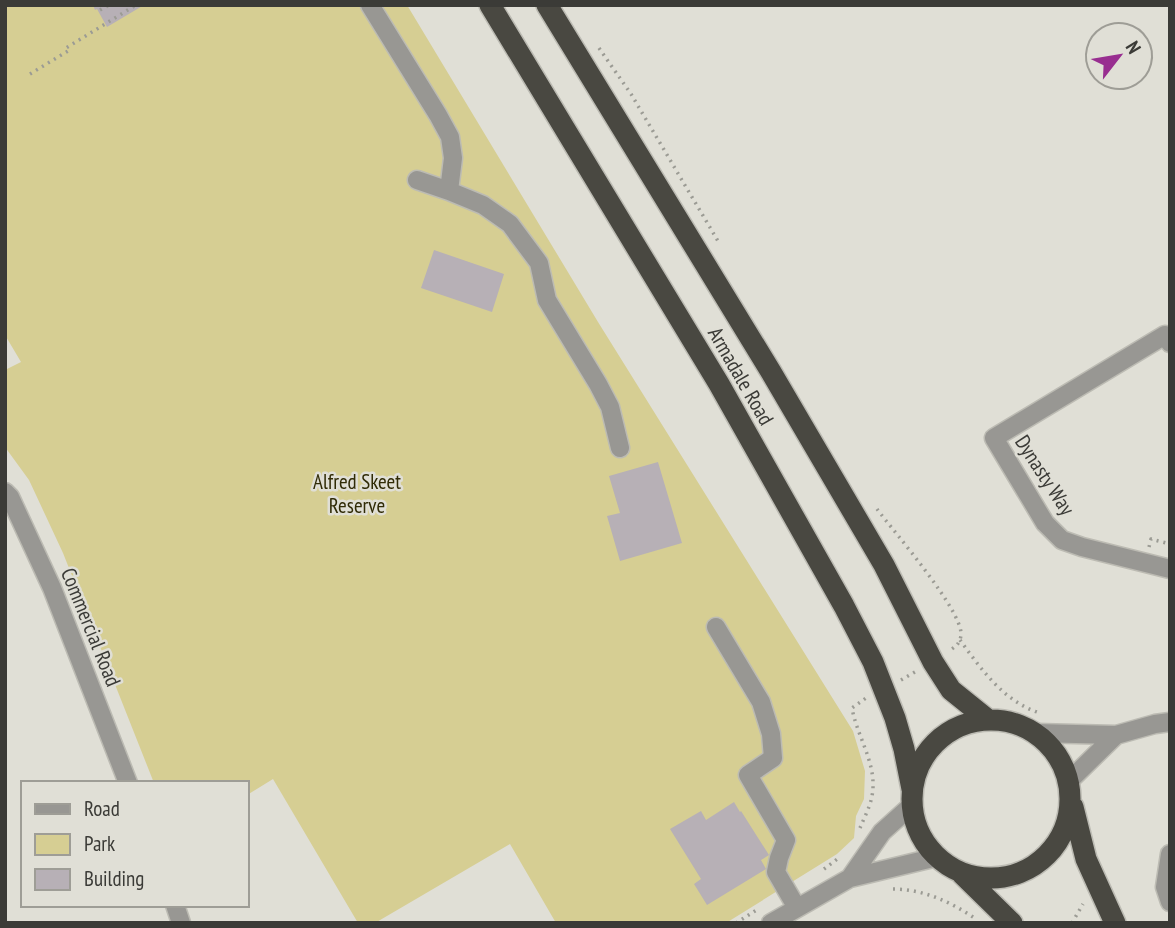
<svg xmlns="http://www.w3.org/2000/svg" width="1175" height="928" viewBox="0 0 1175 928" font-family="'PT Sans Narrow',sans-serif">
<rect width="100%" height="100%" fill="#e0dfd6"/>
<path fill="#d6ce93" d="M5 5H407L598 322 853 731 865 771 864 799 856 816 854 838 837 854 726 923H556L510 844 375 923H358L273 779 247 795V783H154L63 553 29 480 5 447V370L21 362 5 335Z"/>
<path fill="#b7b0b6" d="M93 5H144L107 27 97 9 95 10Z
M434 250 504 274 492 312 421 288Z
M658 462 682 543 620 561 607 516 620 513 609 476Z
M734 802 740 812 741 811 769 855 761 860 766 869 707 905 694 884 701 879 670 829 701 811 706 820Z"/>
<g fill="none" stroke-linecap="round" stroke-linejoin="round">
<g stroke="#bcbbb3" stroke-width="21">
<path id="minor" d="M370 5 438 115 450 137 453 158 449 191 483 205 510 224 539 263 547 300 598 384 610 407 620 448
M417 180 449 191
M1170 343 1165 335 994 438 1045 523 1062 540 1082 547 1170 569
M5 492 10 497 52 588 128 783
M716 627 761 702 771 734 773 758 748 775 786 840 779 858 776 872 797 908
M1036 733 1116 735 1155 724 1170 722
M1069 781 1116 735
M1170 854 1165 887 1170 902
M850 878 882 832 912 805
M175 905 181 923
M771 923 850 878 937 857"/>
</g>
<g stroke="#bcbbb3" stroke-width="24">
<path id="highway" d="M490 5 719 384 844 606 873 662 895 718 904 749 912 789
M547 5 771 372 884 565 933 662 951 690 987 719
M912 799a79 79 0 1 1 158 0a79 79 0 1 1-158 0Z
M1073 807 1086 859 1115 923
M962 874 1012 923"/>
</g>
<path stroke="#9b9b94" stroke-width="3.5" stroke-dasharray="2 5" stroke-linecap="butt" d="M100 10 109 5
M599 48 631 94 718 241
M30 74 68 51 66 48 136 5
M877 509C894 532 963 611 961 635 960 644 955 647 949 651
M1149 547 1151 539 1170 544
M960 640C981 669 1004 702 1040 713
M901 680 915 672
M860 828C864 818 870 807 872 796 878 765 857 737 852 708L866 698
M824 869 840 857
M893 889C923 889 951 902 976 919
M736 923 758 909
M1072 923 1083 904"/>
<use href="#minor" stroke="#989793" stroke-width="18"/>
<use href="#highway" stroke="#494841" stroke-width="21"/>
</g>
<g text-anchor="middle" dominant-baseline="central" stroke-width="5" stroke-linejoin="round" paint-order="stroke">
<g font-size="21" fill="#3b3b37" stroke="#e0dfd6">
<text transform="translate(741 376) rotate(60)">Armadale Road</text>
<text transform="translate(1045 475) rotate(57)">Dynasty Way</text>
<text transform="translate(91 627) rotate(68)">Commercial Road</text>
</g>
<g font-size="21" fill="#302b06" stroke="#e0dfd6">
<text x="357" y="481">Alfred Skeet<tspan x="357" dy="24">Reserve</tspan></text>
</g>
</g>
<rect width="1175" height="928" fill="none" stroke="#3b3b37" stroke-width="14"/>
<rect x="21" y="781" width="228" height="126" fill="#e0dfd6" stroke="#9e9d96" stroke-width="2"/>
<rect x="35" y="804" width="35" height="10" fill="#989793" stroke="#9e9d96" stroke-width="2"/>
<text x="84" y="816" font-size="21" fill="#3b3b37">Road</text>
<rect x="35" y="834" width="35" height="21" fill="#d6ce93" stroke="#9e9d96" stroke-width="2"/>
<text x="84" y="851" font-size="21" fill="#3b3b37">Park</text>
<rect x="35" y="869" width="35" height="21" fill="#b7b0b6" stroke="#9e9d96" stroke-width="2"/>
<text x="84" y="886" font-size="21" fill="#3b3b37">Building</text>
<g transform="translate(1119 56) rotate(59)"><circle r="33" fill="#e0dfd6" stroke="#9e9d96" stroke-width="2"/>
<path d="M0-5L12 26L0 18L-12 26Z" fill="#982e90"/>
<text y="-10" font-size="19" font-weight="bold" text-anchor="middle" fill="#3b3b37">N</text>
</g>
</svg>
